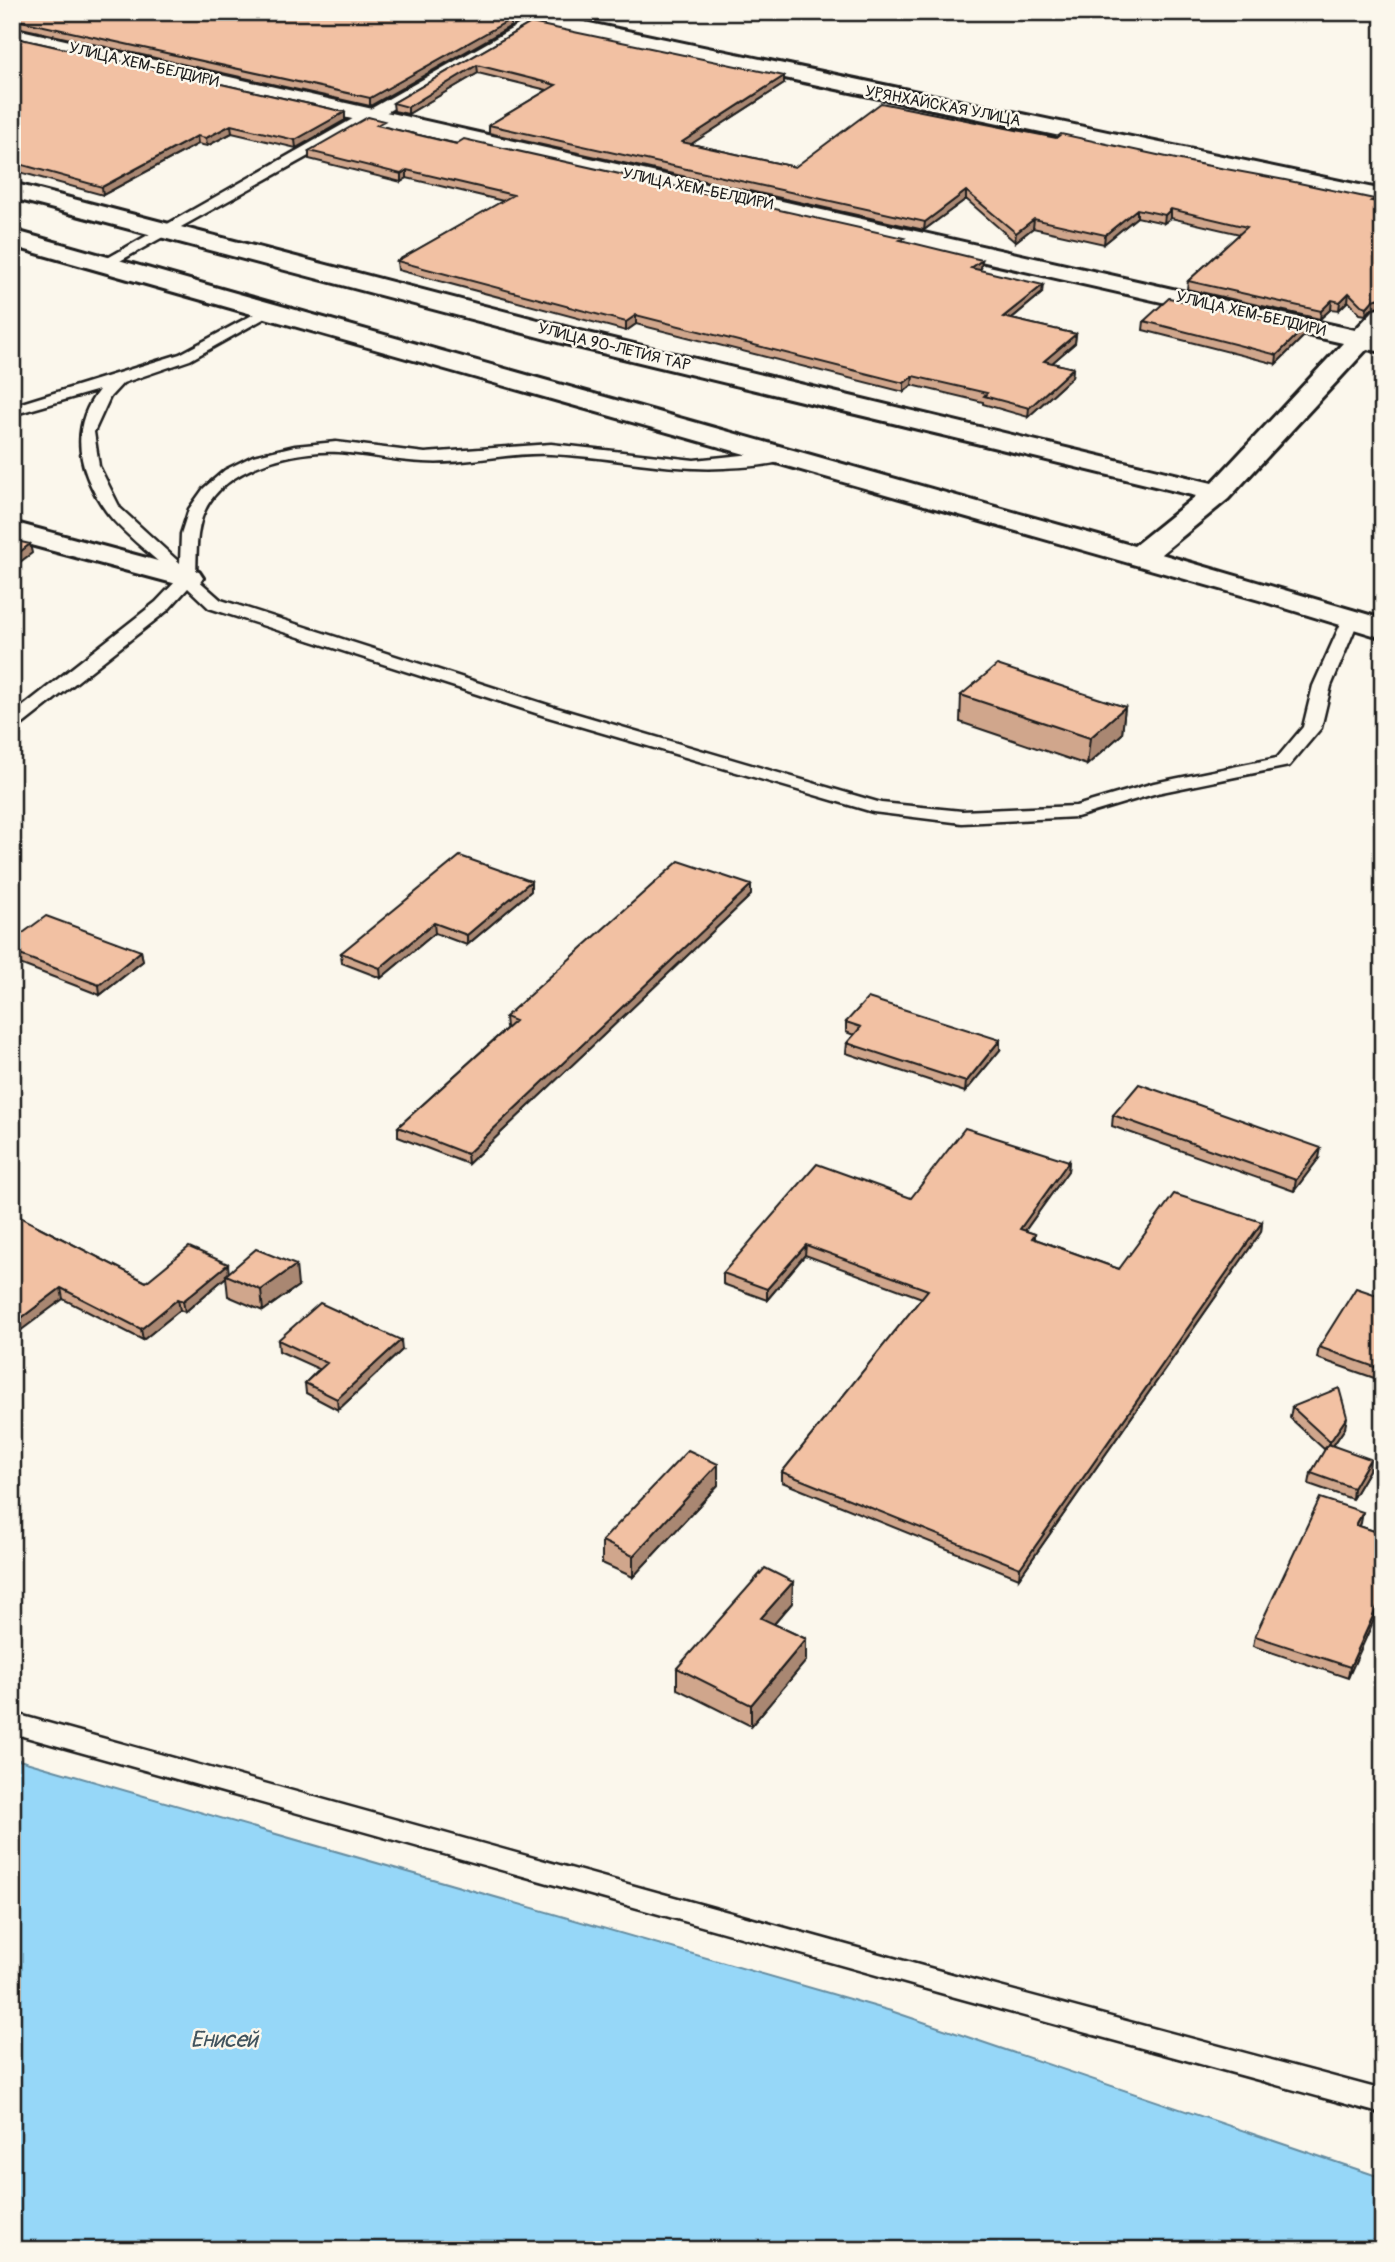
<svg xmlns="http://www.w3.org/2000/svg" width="1395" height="2262" viewBox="0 0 1395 2262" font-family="Pangolin,sans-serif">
<rect width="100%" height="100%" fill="#fbf7ec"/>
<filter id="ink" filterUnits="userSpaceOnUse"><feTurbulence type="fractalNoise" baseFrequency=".0143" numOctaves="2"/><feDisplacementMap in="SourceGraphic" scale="14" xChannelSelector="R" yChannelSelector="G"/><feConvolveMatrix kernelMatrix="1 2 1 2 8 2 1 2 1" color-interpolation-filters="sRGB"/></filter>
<g filter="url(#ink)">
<path fill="#96d7f8" stroke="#658ca0" stroke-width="2" d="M12 1758 891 2011 1383 2178V2250H12Z"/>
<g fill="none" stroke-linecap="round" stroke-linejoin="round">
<g stroke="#1c1c1c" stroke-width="5">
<path id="lane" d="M536 15 540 16V22L375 119 109 267H99L97 264Z
M269 306 274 307 276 310 274 313 190 360 123 383 110 397 94 432 99 466 120 508 180 563 181 534 189 509 204 488 225 470 253 456 295 446 336 442 425 453 551 444 694 460 783 451 791 456C781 466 739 467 724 468 666 471 609 456 550 454 508 452 465 465 423 462 395 461 367 454 339 452 296 449 225 467 205 510 195 531 197 555 196 578L221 600 557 708 881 803 962 811 1076 806 1154 783 1277 758 1303 727 1313 686 1343 619 1351 614 1359 619 1331 686 1321 728 1289 766 1157 793 1077 817 962 823 873 812 545 716 209 608 188 588 168 610 18 728 12 729V715L156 602 178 579C159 561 120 531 106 511 79 473 68 429 99 390L12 415V406L180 354Z
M12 1713 955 1975 1383 2090V2114L955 1997 12 1733Z"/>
</g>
<g stroke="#1c1c1c" stroke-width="6">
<path id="street" d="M493 12H537L1383 190V204L504 19 496 17Z
M12 28 1355 330 1374 310 1383 308V332L1380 335 1383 336V352L1367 349 1228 499 1161 554 1383 619V638L1259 600 12 246V230L1134 546 1196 496 573 346 12 198V183L588 333 1212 483 1343 343 12 42Z
M12 522 199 572 203 578 199 584 188 587 12 540Z"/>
</g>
<use href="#lane" fill="#fbf7ec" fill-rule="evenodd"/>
<use href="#street" fill="#fbf7ec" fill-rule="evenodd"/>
</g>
<path fill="#d0a68c" stroke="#1c1c1c" stroke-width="2" d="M12 12 511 19V26L370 106 12 26Z
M531 23 784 84 691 144 795 167 1056 138 1199 164 1383 203V306L1372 308 1366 315 1360 314 1348 301 1339 310 1331 309 1320 319 1187 289 1188 281 1240 234 1171 218 1164 223 1137 217 1104 244 1033 228 1015 242 966 199 924 230 489 133V125L547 90 478 73 408 114 394 111 393 103Z
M12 37 345 112V120L296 148 232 133 207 146 198 144 103 195 12 170Z
M384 127 456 144 903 241 981 268 979 270 1042 293 1011 319 1076 334 1075 343 1052 363 1073 368 1072 377 1028 417 983 404V402L912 385 904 392 636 324 626 331 398 270 397 261 503 201 407 178 401 182 309 159V151Z
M1144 321 1304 328 1303 337 1276 364 1143 330Z
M961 695 1125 707 1122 734 1087 765 960 722Z
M531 891 467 945 435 933 381 978 342 963 341 953Z
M751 895 468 1164 398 1137V1127L507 1028 506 1027 505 1017Z
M12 941 141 951 143 961 100 995 12 961Z
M846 1022 1000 1050 965 1092 846 1053 847 1043 854 1035 846 1032Z
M1113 1115 1319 1158 1294 1191 1112 1126Z
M1069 1161 1068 1171 1025 1231 1035 1234V1239L1119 1269 1262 1222 1261 1232 1019 1578 782 1482V1472L922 1298 805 1255 767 1300 723 1284V1273L911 1198Z
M12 1213 146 1282 229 1273 298 1286 263 1311 228 1296 226 1277 185 1312 180 1310 143 1340 63 1299Z
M1383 1297V1381L1317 1358 1319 1347Z
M278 1340 402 1350 338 1410 306 1393 305 1383 319 1369 279 1351Z
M1292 1407 1345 1428 1333 1446 1369 1470 1352 1499 1309 1484 1311 1473 1325 1450 1290 1418Z
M718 1485 633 1577 602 1563V1541Z
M1361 1523 1359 1526 1383 1534 1348 1678 1253 1646 1255 1636Z
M792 1603 774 1624 806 1639V1661L751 1726 677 1689V1668Z"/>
<path fill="#a98772" stroke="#1c1c1c" stroke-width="2" d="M511 19V26L370 106V98Z
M477 65 478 73 408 114V107Z
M784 76V84L682 150V142Z
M345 112V120L296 148 295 140Z
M231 125 232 133 207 146 206 138Z
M197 136 198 144 103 195 102 187Z
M407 170V178L401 182V174Z
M966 191V199L924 230 925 222Z
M1137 209V217L1104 244 1105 235Z
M1171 209V218L1164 223 1165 215Z
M1034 219 1033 228 1015 242 1016 233Z
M982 260 981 268 970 277 971 268Z
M1043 285 1042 293 1002 326 1003 317Z
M1349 293 1348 301 1339 310 1340 302Z
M1383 297 1382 305 1372 308 1366 315 1367 307 1373 300Z
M1332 300 1331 309 1320 319 1321 311Z
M636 315V324L626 331V322Z
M1304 328 1303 337 1276 364 1277 355Z
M1076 334 1075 343 1044 370V361Z
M1073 368 1072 377 1028 417 1029 408Z
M913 376 912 385 904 392V383Z
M30 544 32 553 12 568V558Z
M1125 707 1122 734 1087 765 1090 738Z
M531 881V891L467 945V935Z
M751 885V895L468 1164 467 1154Z
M434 923 435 933 381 978 380 968Z
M141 951 143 961 100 995 99 985Z
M1000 1040V1050L965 1092 966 1082Z
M1321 1148 1319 1158 1294 1191 1296 1180Z
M1069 1161 1068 1171 1019 1239 1020 1229Z
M1262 1222 1261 1232 1019 1578 1020 1568Z
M806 1245 805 1255 767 1300V1289Z
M228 1264 229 1275H226V1277L185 1312 183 1301Z
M296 1265 298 1286 263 1311 261 1290Z
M61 1288 63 1299 12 1337V1325Z
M178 1299 180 1310 143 1340 141 1329Z
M401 1340 402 1350 338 1410 337 1399Z
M1347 1417 1345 1428 1328 1453 1330 1442Z
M1370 1459 1369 1470 1352 1499 1353 1488Z
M718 1464V1485L633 1577V1556Z
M1363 1512 1361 1523 1355 1536 1356 1525Z
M793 1582 792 1603 761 1639V1618Z
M1383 1594V1600L1348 1678 1350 1667Z
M806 1639V1661L751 1726V1705Z"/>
<path fill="#f2c1a3" stroke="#1c1c1c" stroke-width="2" d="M12 12H481L511 19 370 98 12 19Z
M531 23 784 76 682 142 795 167 881 103 1056 138 1061 134 1199 164 1285 180 1374 199 1371 201 1383 203V297L1373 300 1367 307 1361 305 1349 293 1340 302 1332 300 1321 311 1188 281 1247 227 1171 209 1165 215 1137 209 1105 235 1034 219 1016 233 966 191 925 222 489 125 556 85 477 65 408 107 393 103Z
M12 37 345 112 295 140 231 125 206 138 197 136 102 187 12 162Z
M368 117 384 121 377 125 456 144 464 139 904 238 900 240 982 260 971 268 1043 285 1003 317 1076 334 1044 361 1073 368 1029 408 984 396 987 393 913 376 904 383 636 315 626 322 397 261 513 195 407 170 401 174 309 151Z
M1169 298 1304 328 1277 355 1144 321Z
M12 540 30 544 12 558Z
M997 665 1125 707 1090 738 961 695Z
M460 856 531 881 467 935 434 923 380 968 341 953Z
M679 861 751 885 467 1154 398 1127 515 1021 505 1017Z
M46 916 141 951 99 985 12 952V941Z
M868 998 1000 1040 966 1082 847 1043 861 1027 846 1022Z
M1139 1084 1321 1148 1296 1180 1113 1115Z
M965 1128 1069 1161 1020 1229 1035 1234 1032 1238 1119 1269 1174 1194 1262 1222 1020 1568 782 1472 928 1290 806 1245 767 1289 723 1273 817 1164 911 1198Z
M12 1213 146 1282 189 1247 228 1264 183 1301 178 1299 141 1329 61 1288 12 1325Z
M256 1249 296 1265 261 1290 226 1275Z
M1356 1288 1383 1297V1370L1319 1347Z
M320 1303 401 1340 337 1399 305 1383 327 1363 278 1340Z
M1339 1388 1347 1417 1330 1442 1292 1407Z
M1328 1444 1370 1459 1353 1488 1311 1473Z
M688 1450 718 1464 633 1556 602 1541Z
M1320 1498 1363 1512 1356 1525 1383 1534V1594L1350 1667 1255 1636Z
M765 1568 793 1582 761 1618 806 1639 751 1705 677 1668Z"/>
</g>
<g text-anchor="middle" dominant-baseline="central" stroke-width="5" stroke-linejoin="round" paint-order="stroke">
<g font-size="16" fill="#1c1c1c" stroke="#fbf7ec">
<text transform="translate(144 65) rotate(13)">УЛИЦА ХЕМ-БЕЛДИРИ</text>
<text transform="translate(943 106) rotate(11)">УРЯНХАЙСКАЯ УЛИЦА</text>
<text transform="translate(698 189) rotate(12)">УЛИЦА ХЕМ-БЕЛДИРИ</text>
<text transform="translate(1251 314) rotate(13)">УЛИЦА ХЕМ-БЕЛДИРИ</text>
<text transform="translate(614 347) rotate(14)">УЛИЦА 90-ЛЕТИЯ ТАР</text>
</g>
<g font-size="23" font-style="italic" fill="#41545e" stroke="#fbf7ec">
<text x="224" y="2039">Енисей</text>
</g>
</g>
<rect width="1395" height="2262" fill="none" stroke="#fbf7ec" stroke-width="42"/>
<rect x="21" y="21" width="1353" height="2220" fill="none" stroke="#1c1c1c" stroke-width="2.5" filter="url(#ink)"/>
</svg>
